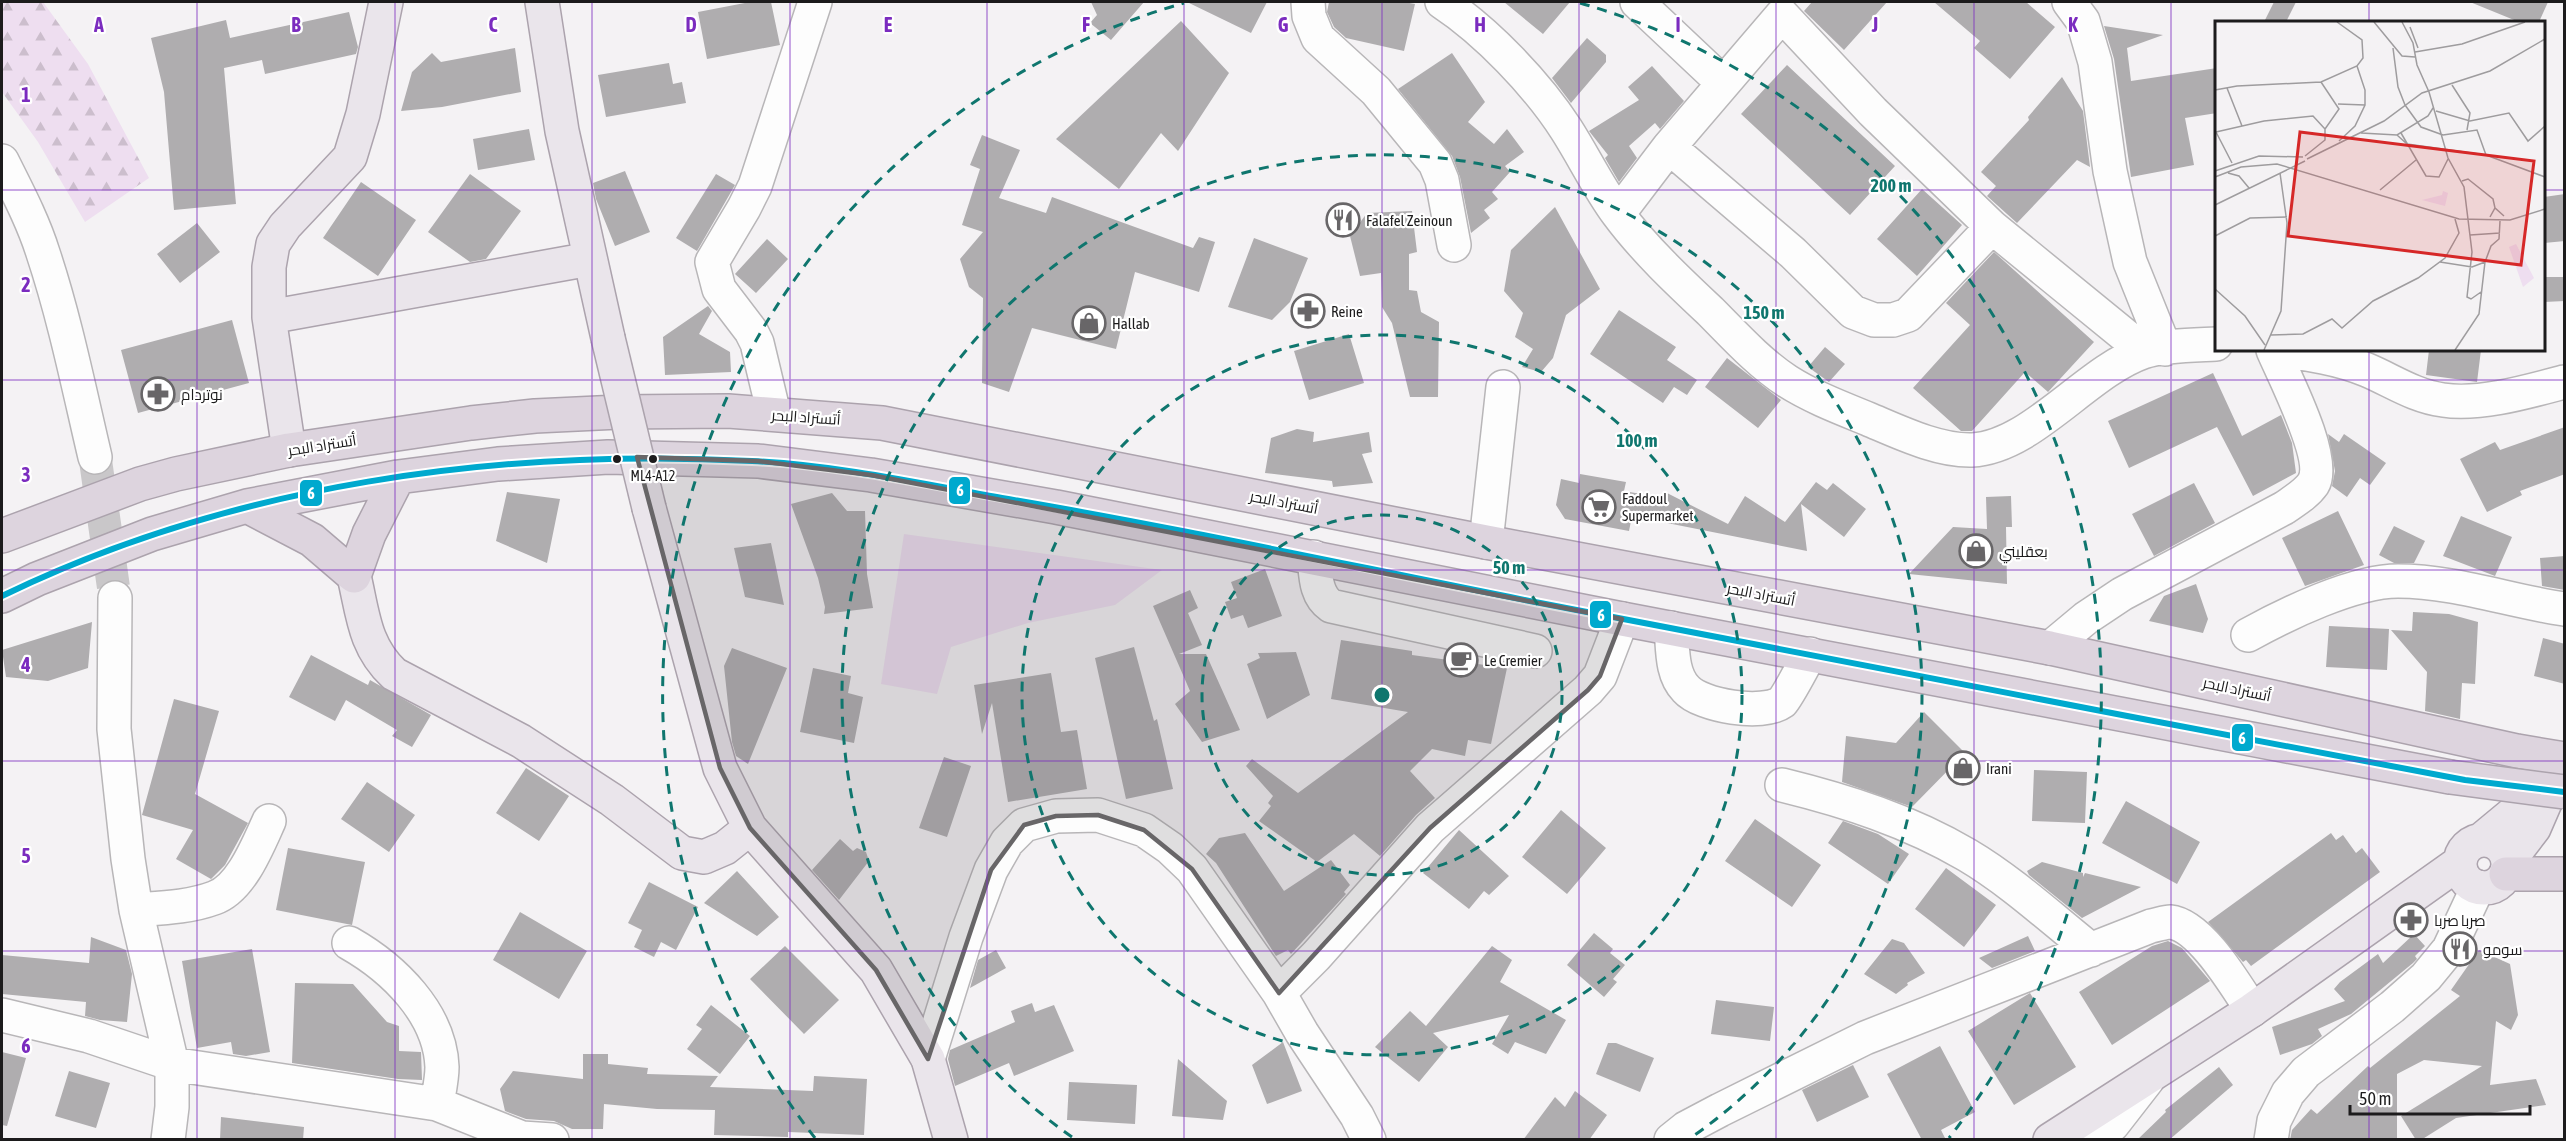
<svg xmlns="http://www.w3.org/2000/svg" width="2566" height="1141" viewBox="0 0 2566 1141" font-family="'Asap Condensed',Cairo,sans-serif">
<defs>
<pattern id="forest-firs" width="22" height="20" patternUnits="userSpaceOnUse" patternTransform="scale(1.5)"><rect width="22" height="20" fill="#eedef0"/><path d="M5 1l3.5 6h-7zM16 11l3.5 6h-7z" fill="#ccbecd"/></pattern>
</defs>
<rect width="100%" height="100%" fill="#f4f2f4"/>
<path fill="#eedef0" d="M904 534 1162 570 1115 605 1028 623 951 647 937 694 881 684Z"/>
<path fill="url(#forest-firs)" d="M2 2H43L88 64 149 178 85 222 38 142 2 92Z"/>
<path fill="#afadaf" d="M750 2H771L780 45 707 59 698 12Z
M1091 2H1144L1111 40 1090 23 1097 15Z
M1187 2H1267L1251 33Z
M1329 2H1404L1415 4 1404 51 1346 38 1334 27 1327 12Z
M1504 2H1570L1543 34Z
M1812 2H1887L1844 50 1804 11Z
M1934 2H2026L2055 27 2010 79 1974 48 1980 41Z
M2274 2H2296L2286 22H2264Z
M2470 2H2548L2539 22H2519Z
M349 12 358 47 356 54 265 74 262 60 224 68 236 204 174 210 164 92 151 38 226 20 230 38Z
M1181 21 1229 73 1178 151 1161 133 1119 189 1056 139Z
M2104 26 2163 35 2127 48 2131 81 2217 68V113L2185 118 2194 165 2131 177 2114 59Z
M1587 38 1606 55V62L1571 103 1552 78Z
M515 48 521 92 442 107 401 111 412 72 432 53 441 62Z
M1452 53 1485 102 1468 122 1494 144 1507 129 1524 152 1505 166 1510 172 1492 192 1498 199 1484 210 1490 218 1471 233 1460 177 1452 156 1398 89Z
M669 63 673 84 682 82 686 103 606 117 598 75Z
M1787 65 1895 166 1850 215 1741 114Z
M1652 66 1684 101 1660 129 1655 123 1629 146 1637 158 1619 182 1605 158 1608 155 1589 131 1639 100 1628 87Z
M2062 77 2083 111 2090 167 2077 160 2017 223 1987 196 1996 186 1981 172 2029 120 2028 117Z
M529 129 535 160 478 170 473 139Z
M982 135 1020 150 999 198 1046 213 1052 197 1193 248 1199 237 1215 242 1199 292 1135 272 1116 349 1032 328 1009 392 982 383 983 298 969 287 960 259 983 232 962 225 980 169 970 165Z
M625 171 650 232 615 246 596 199 593 183Z
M470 174 521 211 486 259 470 262 428 232Z
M716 174 735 185 697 251 676 238Z
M361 182 416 220 378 276 323 238Z
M1922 189 1962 225 1917 276 1877 239Z
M2565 194V241L2544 243V197Z
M1555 207 1600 289 1566 315 1553 358 1541 372 1522 367 1533 349 1515 337 1523 313 1504 291 1511 250Z
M1412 211 1417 252 1409 254V290L1417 291 1421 312 1439 322 1438 397H1410L1392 323 1382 307 1381 273 1360 276 1350 236 1367 213Z
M197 223 220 252 180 283 157 254Z
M1254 238 1308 258 1290 302 1272 320 1228 307Z
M767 239 788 259 756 293 735 274Z
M1994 252 2094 342 2048 392 2025 372 1972 431H1961L1913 388 1970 325 1946 303Z
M2544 277H2565V301L2544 302Z
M708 306 712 311 699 334 730 352 731 372 665 375 663 337Z
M1619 310 1676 347 1667 360 1697 380 1687 395 1674 387 1663 403 1590 354Z
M232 320 249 383 138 413 121 350Z
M1349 334 1364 383 1309 400 1294 351Z
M1825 347 1845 364 1829 382 1808 367Z
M2429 350H2481L2477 382 2426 375Z
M1727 358 1781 400 1758 428 1705 387Z
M2213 373 2242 436 2281 415 2292 443 2296 473 2253 496 2217 427 2129 468 2108 421Z
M2565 427V474L2520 491 2522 495 2487 512 2460 459 2495 442 2500 450Z
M1297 429 1314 432 1313 442 1369 432 1372 452 1362 454 1373 483 1333 487 1332 481 1265 473 1271 438Z
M2328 434 2339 442 2344 434 2386 463 2370 485 2360 478 2347 497 2332 486 2335 471Z
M1580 474 1626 482 1624 491 1664 498 1667 493 1728 524 1745 496 1785 522 1816 482 1827 490 1833 483 1866 509 1844 537 1801 504 1807 551 1632 516 1629 531 1565 519 1556 505 1561 479 1579 483Z
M2194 483 2215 523 2154 556 2132 514Z
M507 492 560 499 547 563 496 541Z
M832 493 847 511H865L867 574 873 608 824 614 825 607 818 578 791 504Z
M2011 496 2012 527H2006L2007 584 1909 574 1953 527 1987 529 1986 497Z
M2338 511 2364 565 2305 586 2282 538Z
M2461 516 2512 537 2495 576 2443 556Z
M2394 526 2425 541 2414 563H2394L2379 555Z
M771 543 784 605 745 597 734 548Z
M2565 556V590L2542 586 2540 558Z
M1265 569 1282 616 1248 628 1243 615 1231 619 1225 602 1237 598 1231 582Z
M2196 584 2208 619 2203 633 2149 621 2164 596Z
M1190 590 1198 608 1188 613 1202 645 1179 654H1206L1240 730 1202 742 1175 704 1190 691 1153 606Z
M2413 612 2449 614 2478 622 2475 684 2462 683 2460 719 2425 711 2427 672 2391 630 2412 631Z
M92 622 88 668 48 681 6 677 2 650Z
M2329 626 2389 629 2387 670 2326 667Z
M2543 638 2565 644V684L2534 676Z
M1341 640 1412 651V655L1507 668 1491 744 1468 740 1465 756 1432 749 1410 771 1435 798 1416 815 1380 856 1354 834 1317 862 1259 821 1271 806 1268 803 1273 796 1246 766 1252 759 1298 793 1408 712 1331 699Z
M1134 647 1154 721 1157 719 1173 789 1126 799 1095 658Z
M732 648 787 668 748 764 736 756 732 742 724 666Z
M1296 652 1310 695 1267 719 1247 664 1260 658 1258 653Z
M311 655 368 685 370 680 431 715 412 747 392 736 397 730 346 700 335 721 289 697Z
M813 668 851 676 848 693 863 697 854 743 800 732Z
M1051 673 1061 732 1077 730 1087 789 1008 802 992 703 982 734 974 685Z
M174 699 219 711 195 794 248 823 225 865 211 879 176 859 193 830 142 815Z
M1924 712 1965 753 1912 807 1842 782 1846 736 1896 743Z
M944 757 971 766 947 837 919 828Z
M526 768 569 796 539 841 496 813Z
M2034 770 2087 772 2085 823 2032 821Z
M367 782 415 815 389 852 341 819Z
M2126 801 2200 842 2177 884 2102 843Z
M1561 810 1606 848 1567 894 1522 857Z
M1755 819 1821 865 1792 907 1725 861Z
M1843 821 1878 834 1909 854 1888 884 1828 843Z
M1459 830 1509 876 1489 895 1484 891 1469 909 1423 873Z
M1245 833 1284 891 1331 860 1350 885 1344 892 1346 894 1291 954 1288 950 1276 956 1216 863 1206 854 1219 838Z
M2331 833 2336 840 2343 835 2356 853 2362 848 2380 872 2251 966 2246 960 2243 962 2208 922Z
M840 839 853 851 857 848 866 852 869 861 839 900 812 870Z
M288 848 365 862 352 925 276 910Z
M2042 862 2083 873V877L2085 873 2141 887 2082 918 2029 875 2027 871Z
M1946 868 1996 905 1964 947 1915 909Z
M737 871 779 917 757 936 704 903Z
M649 882 698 907 676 950 661 942 654 957 634 947 642 930 628 923Z
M520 912 587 951 559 999 493 960Z
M1594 933 1613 949 1610 953 1625 965 1613 979 1617 982 1604 997 1567 965Z
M2414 934 2425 946 2415 956 2417 959 2413 963 2351 1014 2318 1029 2322 1036 2312 1044 2280 1055 2272 1027 2345 1001 2334 989 2340 982 2378 954 2383 963Z
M2028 936 2035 951 1992 968 1979 958Z
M91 937 126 950 132 974 127 1022 100 1020 85 1016 86 1002 2 994V955L89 963Z
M1892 939 1904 943 1925 973 1907 983 1908 985 1896 994 1864 974Z
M2168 941 2182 948 2210 981 2112 1045 2079 992 2152 946Z
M785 946 839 1000 804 1034 750 979Z
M1492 946 1512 960 1500 982 1566 1020 1546 1054 1515 1042 1508 1054 1492 1044 1509 1015 1433 1033 1448 1047 1419 1082 1375 1047 1410 1011 1426 1026Z
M252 949 270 1052 246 1056 233 1054 231 1042 197 1048 182 961Z
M996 950 1006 968 970 988 978 960Z
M2479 950 2510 964 2518 1015 2511 1030 2496 1021 2490 1085 2536 1079 2546 1105 2456 1118 2421 1140H2416L2401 1116 2482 1066 2424 1060 2397 1074V1140H2290L2292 1130 2311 1109 2317 1114 2368 1066 2370 1068 2460 996 2451 990Z
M295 983 353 984 387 1022 399 1026V1051L421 1052 422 1080 398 1079 292 1063Z
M2030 993 2076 1067 2014 1105 1968 1031Z
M1716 1000 1774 1007 1770 1041 1711 1034Z
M1032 1003 1035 1012 1054 1005 1074 1051 1014 1076 1009 1063 955 1086 948 1059 950 1050 1015 1022 1011 1011Z
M711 1005 750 1036 720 1074 687 1049 702 1029 696 1025Z
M1283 1042 1302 1091 1267 1104 1252 1065Z
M1608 1043H1616L1654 1058 1640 1092 1596 1074Z
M1940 1046 1975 1112 1941 1130 1946 1140H1922L1887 1074Z
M2 1052 26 1058 7 1126 2 1125Z
M583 1054H608V1064L648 1068 647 1074 718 1076 710 1087 813 1091 814 1076 867 1079 864 1135 788 1132V1137L714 1135 715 1110 657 1109 604 1104 603 1129H572L554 1121 526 1119 505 1111 500 1089 513 1071 583 1079Z
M1178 1059 1227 1101 1223 1120 1172 1116Z
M1853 1065 1869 1097 1817 1122 1802 1090Z
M2219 1067 2233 1085 2169 1140H2137L2166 1112 2165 1110Z
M69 1071 110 1083 96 1128 55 1116Z
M1069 1082 1137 1085 1135 1124 1067 1120Z
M1575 1091 1607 1115 1589 1140H1523L1555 1097 1565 1107Z
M221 1117 304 1127 303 1140H220Z"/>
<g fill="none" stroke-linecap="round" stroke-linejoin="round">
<path stroke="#c9c7c9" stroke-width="33" stroke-dasharray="33 16" stroke-linecap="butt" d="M95 457 115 598"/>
<g stroke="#b8b6b8" stroke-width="36">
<path id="minor" d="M1308 2 1309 16 1318 38 1376 91 1435 163 1442 180 1454 245
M1442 2C1486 31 1537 84 1566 129 1584 157 1598 187 1618 214 1644 249 1678 281 1710 311 1734 335 1758 362 1787 381 1812 397 1841 408 1868 419 1899 432 1938 451 1972 450 2032 447 2086 372 2143 352 2162 345 2195 345 2216 344
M1637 2 1723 83
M2069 2 2083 21 2095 62 2110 171 2130 262 2165 349
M1669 147 1793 253 1853 312 1874 320H1893L1908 315 1992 227
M2 161C17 191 33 221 43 253 65 319 79 389 95 457
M1618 214 1669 147 1782 15 1873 112 1992 227 2144 351
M2278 350C2309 354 2338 358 2367 370 2393 381 2414 396 2443 400 2479 406 2530 391 2564 382
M774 414 757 343 751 331 719 289 712 262 744 208 755 186 815 2
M1486 542 1503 387
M1314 557C1316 575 1315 595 1331 606L1535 651
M115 598 114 729 128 859 136 910 172 1064V1107L168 1140
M1671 628C1673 648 1671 674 1686 689 1701 706 1763 716 1782 702 1788 696 1804 664 1810 654
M2248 635C2286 614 2354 581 2398 581 2455 581 2509 601 2564 609
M2050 648 2086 618 2122 594 2284 508C2294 501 2306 494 2313 484 2328 460 2284 376 2273 350
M1782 785C1847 801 1909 821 1967 855 2011 881 2051 918 2091 950
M136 910C162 908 190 907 214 898 241 889 258 845 269 821
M349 943C393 968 440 1013 442 1067 442 1079 439 1092 437 1104
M1279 993 1316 956 1430 828 1588 690 1600 676 1622 619
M2 1015 89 1036 172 1064 437 1104 522 1138 552 1140
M928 1059 966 937 991 870 1007 842 1024 825 1056 816 1098 815 1144 830 1170 848 1192 869 1279 993 1302 1033 1357 1116 1369 1140
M1671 1140 1686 1128 1720 1110 1865 1038 2151 926C2157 925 2165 922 2170 922 2201 925 2236 986 2252 1010
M2097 1140 2113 1124 2148 1079
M2271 1140 2274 1121 2288 1093 2306 1072 2392 1007 2426 977 2449 949 2478 887"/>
</g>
<g stroke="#aca3ad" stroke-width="36">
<path id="major" d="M542 2 562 131 608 338
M269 317 590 259
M289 450 269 317V267L273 244 285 226 350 157 363 114 386 2
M649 508 720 768 750 828 876 970 928 1059 951 1140
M354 576C363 614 364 646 394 674L521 741 612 800 682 853 704 857 725 848 750 828
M2481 840 2516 811 2547 798 2564 786
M2460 864a24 24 0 1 1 48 0a24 24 0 1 1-48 0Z
M2508 862 2534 828 2547 798
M2050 1140 2252 1010 2459 863"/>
</g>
<g stroke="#aca3ad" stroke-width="36">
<path id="highway" d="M247 506 312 540 354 576 369 534 398 477
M2 536 140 484 176 474 289 450 471 423 535 416 619 412 728 411 882 423 1486 542 2050 648 2517 751 2564 759
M2 596 37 579 152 534 247 506 398 477 498 464 608 457 758 461 871 475 1056 507 1622 619 2450 777
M2506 874H2564"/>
</g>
<use href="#minor" stroke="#fdfdfd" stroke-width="33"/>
<use href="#major" stroke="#eae5eb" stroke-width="33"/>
<use href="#highway" stroke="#ddd4de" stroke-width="33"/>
<g stroke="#aca3ad" stroke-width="36" stroke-linecap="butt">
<path id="major-bridge" d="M608 338 649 508"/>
</g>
<g stroke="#aca3ad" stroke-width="36" stroke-linecap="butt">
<path id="highway-bridge" d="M2450 777 2564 792"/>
</g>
<use href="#major-bridge" stroke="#eae5eb" stroke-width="33"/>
<use href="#highway-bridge" stroke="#ddd4de" stroke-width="33"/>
<g stroke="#fff" stroke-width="10">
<path id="bus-1" d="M2 596C233 484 497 448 752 461 836 465 919 483 1002 498 1180 528 1357 567 1535 602 1844 663 2155 721 2465 780L2564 792"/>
</g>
<use href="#bus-1" stroke="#00a9ce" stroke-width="6"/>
</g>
<path fill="#686668" fill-opacity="0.2" stroke="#686668" stroke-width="4.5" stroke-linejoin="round" d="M637 457 758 461 871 475 1622 619 1600 676 1588 690 1430 828 1279 993 1192 869 1144 830 1098 815 1056 816 1024 825 991 870 928 1059 876 970 750 828 720 768Z"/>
<path fill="none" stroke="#7b2cbf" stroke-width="1.5" stroke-opacity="0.55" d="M197 2V1140M395 2V1140M592 2V1140M790 2V1140M987 2V1140M1184 2V1140M1382 2V1140M1579 2V1140M1776 2V1140M1974 2V1140M2171 2V1140M2369 2V22M2 190H2216M2544 190H2564M2369 350V1140M2 380H2564M2 570H2564M2 761H2564M2 951H2564"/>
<g fill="none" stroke="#0f766e" stroke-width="3" stroke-dasharray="10 8">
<circle cx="1382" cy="695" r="180"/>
<circle cx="1382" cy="695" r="360"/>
<path d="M1072 1137A540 540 0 1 1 1692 1137"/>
<path d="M815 1138A720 720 0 0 1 1184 3M1580 3A720 720 0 0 1 1949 1138"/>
</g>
<defs>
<g id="restaurant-ring" transform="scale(1.725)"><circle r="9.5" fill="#fff" stroke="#686668" stroke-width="1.5"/><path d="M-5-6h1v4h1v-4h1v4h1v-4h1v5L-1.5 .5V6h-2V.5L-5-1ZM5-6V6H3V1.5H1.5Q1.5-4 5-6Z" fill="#686668"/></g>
<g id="pharmacy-ring" transform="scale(1.725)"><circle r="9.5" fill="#fff" stroke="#686668" stroke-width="1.5"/><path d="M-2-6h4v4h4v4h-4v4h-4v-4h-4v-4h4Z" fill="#686668"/></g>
<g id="shop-ring" transform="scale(1.725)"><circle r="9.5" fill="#fff" stroke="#686668" stroke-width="1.5"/><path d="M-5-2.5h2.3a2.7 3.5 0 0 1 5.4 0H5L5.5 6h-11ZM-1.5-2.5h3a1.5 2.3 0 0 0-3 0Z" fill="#686668"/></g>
<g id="supermarket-ring" transform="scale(1.725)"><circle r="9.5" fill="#fff" stroke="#686668" stroke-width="1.5"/><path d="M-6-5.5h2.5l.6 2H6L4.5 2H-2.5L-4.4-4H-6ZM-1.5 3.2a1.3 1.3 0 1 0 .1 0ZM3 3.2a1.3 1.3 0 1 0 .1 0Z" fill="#686668"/></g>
<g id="cafe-ring" transform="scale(1.725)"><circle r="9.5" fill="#fff" stroke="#686668" stroke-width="1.5"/><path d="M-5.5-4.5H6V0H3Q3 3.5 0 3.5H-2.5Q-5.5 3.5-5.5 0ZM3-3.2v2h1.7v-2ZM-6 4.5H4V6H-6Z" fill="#686668"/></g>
</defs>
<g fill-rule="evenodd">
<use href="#restaurant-ring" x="1343" y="220"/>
<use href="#pharmacy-ring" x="1308" y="311"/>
<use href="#shop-ring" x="1089" y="323"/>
<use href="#pharmacy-ring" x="158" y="394"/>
<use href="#supermarket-ring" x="1599" y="507"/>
<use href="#shop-ring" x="1976" y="551"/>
<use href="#cafe-ring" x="1461" y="660"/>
<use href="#shop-ring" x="1963" y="768"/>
<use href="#pharmacy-ring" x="2411" y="920"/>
<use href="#restaurant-ring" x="2460" y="949"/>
</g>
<g fill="#1c1b1c" stroke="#fff" stroke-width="2">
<circle cx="617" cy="459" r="5"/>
<circle cx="653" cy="459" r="5"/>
</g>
<g text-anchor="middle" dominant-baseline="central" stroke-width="4.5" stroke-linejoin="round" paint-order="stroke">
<g font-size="14" fill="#1c1b1c" stroke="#fff">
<text x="653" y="476">ML4-A12</text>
</g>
<g font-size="15" fill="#1c1b1c" stroke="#fff" text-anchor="start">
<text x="1366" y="220">Falafel Zeinoun</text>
<text x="1331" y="311">Reine</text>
<text x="1112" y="323">Hallab</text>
<text x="181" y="394">نوتردام</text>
<text x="1622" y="498">Faddoul<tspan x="1622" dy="17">Supermarket</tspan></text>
<text x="1999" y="551">بعقليني</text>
<text x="1484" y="660">Le Cremier</text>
<text x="1986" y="768">Irani</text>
<text x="2434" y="920">صربا صربا</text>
<text x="2483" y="949">سومو</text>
</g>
<g font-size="15" fill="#1c1b1c" stroke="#fff">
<text transform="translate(806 417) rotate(4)">أتستراد البحر</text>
<text transform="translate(322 445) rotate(-9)">أتستراد البحر</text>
<text transform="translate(1284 502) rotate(11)">أتستراد البحر</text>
<text transform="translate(1761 594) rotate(11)">أتستراد البحر</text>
<text transform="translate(2237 689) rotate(12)">أتستراد البحر</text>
</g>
</g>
<g transform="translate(2215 21)">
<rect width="330" height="330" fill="#f4f2f4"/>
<path d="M228 170 233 172 230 185 207 179 227 174Z" fill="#eedef0"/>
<path d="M301 223 319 257 308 266 294 226Z" fill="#eedef0"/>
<path fill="none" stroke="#9e9c9e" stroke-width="1.5" d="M159 1 187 35 200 36M187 1 198 22 202 44 214 71 233 137 249 166 257 231 252 276 256 278 266 271M195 6 203 27M178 27 183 66 190 84M200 31 247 23 310 1M237 64 255 92 252 109M12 67 27 105M0 69 22 65 106 61 142 45 148 37 147 19 122 1M123 83 150 84M190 84 206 106 228 114M221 90 255 100 294 92 313 120 330 105M1 111 49 100 98 95 110 108M1 111 17 142M146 112 182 114 213 95 218 87M186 112 211 155 224 156 233 138M182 114 192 123 271 134 330 156M228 114 262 109 271 134M124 120 140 105 150 84V69L142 45M90 135 110 119V108L124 88 106 61M92 138 169 100 207 72 275 50 330 18M0 150 44 135 88 136M13 152 24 155 34 167M0 156 26 146 62 143 244 198 295 199 330 188M247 160 253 158 278 178 280 187M165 169 201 139M0 184 90 140M275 196 280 187 289 195M255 214 285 212M0 215 35 197 72 196M225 241 257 246 270 241M0 268 30 295 50 324M56 314 88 313 117 298 127 307 158 280 203 257 230 237 244 212 240 198M49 329 66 290 72 202 65 152M240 329 264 293 270 241 276 225 284 218 285 200"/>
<path fill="#d62828" fill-opacity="0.15" stroke="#d62828" stroke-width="3" d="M85 111 319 140 306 244 73 215Z"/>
<rect width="330" height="330" fill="none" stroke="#1c1b1c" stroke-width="3"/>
</g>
<g font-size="20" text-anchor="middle" font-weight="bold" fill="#7b2cbf" stroke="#fff" stroke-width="4.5" stroke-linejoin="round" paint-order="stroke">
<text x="99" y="32">A</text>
<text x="296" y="32">B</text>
<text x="493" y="32">C</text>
<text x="691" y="32">D</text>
<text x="888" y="32">E</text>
<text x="1086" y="32">F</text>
<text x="1283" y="32">G</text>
<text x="1480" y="32">H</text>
<text x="1678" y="32">I</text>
<text x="1875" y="32">J</text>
<text x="2073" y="32">K</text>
<text x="26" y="102">1</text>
<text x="26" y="292">2</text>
<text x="26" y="482">3</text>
<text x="26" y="672">4</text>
<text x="26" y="863">5</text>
<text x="26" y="1053">6</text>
</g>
<circle cx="1382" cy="695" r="9" fill="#0f766e" stroke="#fff" stroke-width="3"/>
<g font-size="18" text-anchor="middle" font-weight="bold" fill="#0f766e" stroke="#fff" stroke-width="4.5" stroke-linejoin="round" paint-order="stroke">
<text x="1891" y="192">200 m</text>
<text x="1764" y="319">150 m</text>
<text x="1637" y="447">100 m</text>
<text x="1509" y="574">50 m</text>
</g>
<g stroke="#fff" stroke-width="2">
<rect x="948" y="476" width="23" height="29" rx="6" fill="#00a9ce"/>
<rect x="299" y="479" width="24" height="28" rx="6" fill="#00a9ce"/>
<rect x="1589" y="600" width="23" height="29" rx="6" fill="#00a9ce"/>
<rect x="2231" y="723" width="23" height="29" rx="6" fill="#00a9ce"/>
</g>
<g font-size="16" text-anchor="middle" font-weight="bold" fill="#fff">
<text x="960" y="496">6</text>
<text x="311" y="499">6</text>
<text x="1601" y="621">6</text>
<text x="2242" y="744">6</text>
</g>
<rect width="2566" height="1141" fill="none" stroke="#1c1b1c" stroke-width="6"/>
<path d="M2350 1105v9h180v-9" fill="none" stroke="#1c1b1c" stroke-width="3"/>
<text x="2359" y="1105" font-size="18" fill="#1c1b1c" stroke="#ffffff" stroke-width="4.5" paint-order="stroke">50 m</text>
</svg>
